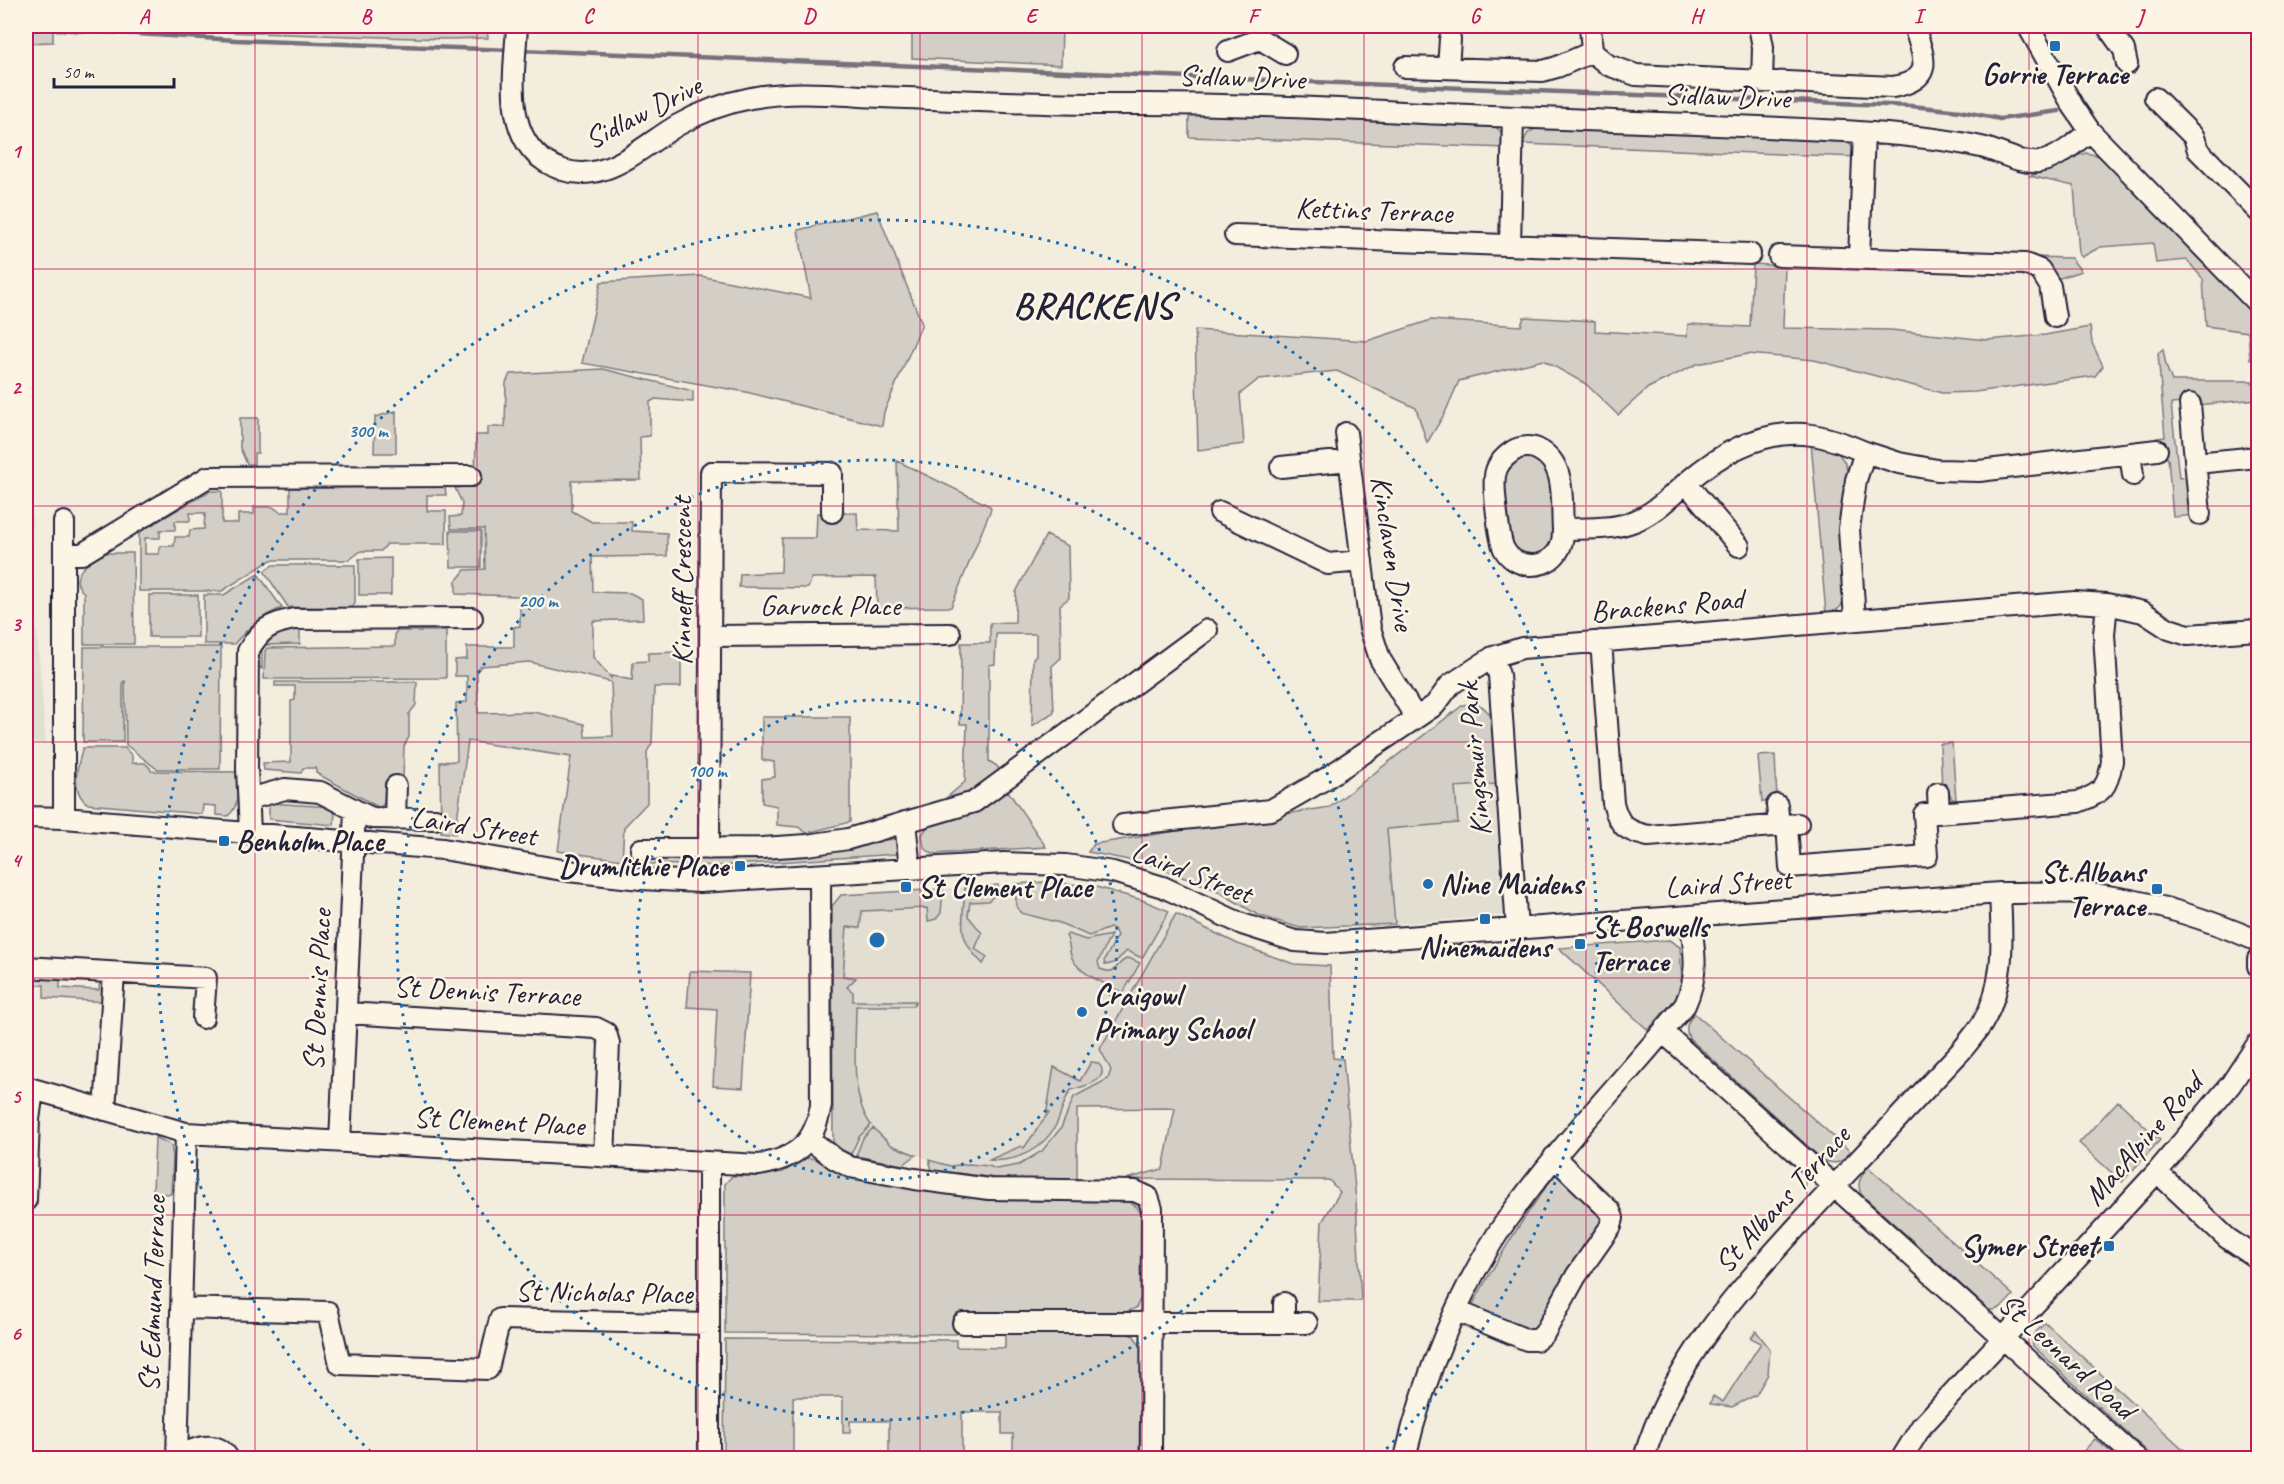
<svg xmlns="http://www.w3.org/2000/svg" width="2284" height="1484" viewBox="0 0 2284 1484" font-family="Caveat,sans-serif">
<rect width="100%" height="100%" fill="#f3edde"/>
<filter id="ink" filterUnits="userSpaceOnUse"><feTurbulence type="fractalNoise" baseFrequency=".0167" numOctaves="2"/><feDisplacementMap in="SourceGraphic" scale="12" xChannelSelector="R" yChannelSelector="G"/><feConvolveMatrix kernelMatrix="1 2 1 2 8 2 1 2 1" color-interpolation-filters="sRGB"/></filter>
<g filter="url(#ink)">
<path fill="#e3ded2" d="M30 275 33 583 46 744 26 742V276Z
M1496 784 1507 915 1395 924 1386 829 1458 823 1455 787Z
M1046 882 1093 886 1142 900 1238 944 1294 964 1330 966 1176 1108 1077 1109V1180L1004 1179 932 1170 929 1160 917 1155 903 1165 853 1155 842 1150 833 1142 832 906 841 895Z"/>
<path fill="#d4cfc6" stroke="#7b7880" stroke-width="1.5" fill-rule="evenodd" d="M26 26H53V42L26 43Z
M94 26H468L470 32 487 29 488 38 446 39 94 28Z
M912 26H1062L1061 65 912 58Z
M1189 113 1496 127 1504 135 1508 148 1189 137Z
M1538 127 1843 139 1853 147 1858 157 1522 144 1528 133Z
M2086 153 2100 156 2150 204 2258 317V358L2250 359 2248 332 2206 326 2203 279 2187 260 2156 263 2153 243 2100 247 2082 257 2079 254 2074 186 2030 176 2063 164 2072 157Z
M877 211 922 324 884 412 882 426 746 392 582 363 601 282 700 276 811 298 798 230Z
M2032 257 2071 258 2081 271 2057 279Z
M1753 264 1785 266 1783 328 1891 330 1987 340 2045 335 2090 327 2092 343 2103 366 2095 376 1975 392 1942 393 1814 360 1748 354 1697 364 1648 388 1618 415 1586 384 1543 360 1459 381 1445 413 1427 443 1416 408 1337 371 1259 379 1240 394 1244 444 1198 450 1195 330 1367 341 1431 320 1521 326 1524 317 1595 321V331L1687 336 1688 324 1750 327Z
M2163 349 2166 366 2172 381H2252L2257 399 2197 405 2196 402 2171 404 2179 478 2191 477 2196 515 2173 517 2168 458H2158L2157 438 2165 437 2158 353Z
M603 369 693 391V402L655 399 650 402V436L640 437 641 480 572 481V511L592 522H632V531L667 533V556L592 557 593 592 630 593 642 599 643 619 593 621V657L611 678V676L632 680 633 662 648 661V653L681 652V687H654L652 743 647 752V803L624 827 622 860 558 851 571 757 468 741 455 834 441 832 440 762 457 761 456 703 467 702V676H455V660L467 659V647H514V627L520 626V596L456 594V581L465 570 485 569 484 529H451L450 517 461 516 462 503 455 488 475 486 476 435H488V427H505L506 383 510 374ZM529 662 611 682 613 736 585 737 584 724 534 712 478 713 477 671 481 666Z
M396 411V453H374L375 417Z
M240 418H258V453H254V464H247L240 448Z
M1811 442C1830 446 1844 452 1848 473L1843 529 1846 594C1843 607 1838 611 1826 614Z
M1531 453 1553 473 1556 541 1543 556 1524 557 1509 545 1501 477 1511 459Z
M897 461 990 506 991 509 951 607 877 608 876 577 812 578 808 588 739 587 740 574 781 572 782 538H816L817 513H857L858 530 899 531Z
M445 487 446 495H427V511H446V544H387L381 551H361L349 560H271L222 591H139V532L210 491H222V523H238V514H254V507H273L280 512H290V488ZM190 513H205L204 529 190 530 189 537H175L174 546H160L159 554H145V538H160V530H175V521H190Z
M450 531H481V567H451Z
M1046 535 1068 546 1069 598 1060 605 1061 658 1052 666 1054 712 1032 726 1033 658 1036 656V634H996L995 664 989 665V761L997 766 1002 774 972 795 949 803 944 800 965 782 967 724H960L961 643H990V623L1015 622 1016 592Z
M106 553H133L134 644H84V593C65 575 91 560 106 553Z
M391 558V595H359V559Z
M273 565H355V604L350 608 288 607 264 571Z
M258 574 282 608C261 616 249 627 234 644H204V595H224Z
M149 595H198V637H149Z
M293 626 300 632V644L265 645 262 650V669L254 662C260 635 268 634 293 626Z
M398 631H446V678L264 679 265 651 267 648 395 646V633Z
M84 647H221L220 769H157L126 745 125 681 123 682V742H83Z
M275 682H417L416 705 409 714V737L404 746 403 781 385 782 384 803 380 808 316 773V768H303L301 773 264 770 263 763 291 762V701L295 700V686H275Z
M1474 703 1483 707 1491 715 1496 784 1455 787 1458 823 1387 829 1395 924 1300 928 1258 915 1216 890 1149 864 1088 852 1094 844 1330 807 1463 705Z
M762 717H850V822L807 833 798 827 777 825V806L762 803V779L775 777 774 762 762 760Z
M1952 743 1956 800 1952 799 1947 788H1942L1940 744Z
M83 748H125L132 756V763H145L150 768 151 771 237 772C237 788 241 805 228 816L216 815V806L203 805 202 814 88 804C70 792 77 766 83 748Z
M1775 755 1777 801 1762 802 1758 756Z
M1008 791 1046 847 933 854 924 848 922 835 929 824C958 819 983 807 1008 791Z
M269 803 331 807 335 812 334 825 269 819Z
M898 839 901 851 898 854 719 866 649 864 650 857 830 850 884 840Z
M1046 882 1093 886 1142 900 1169 911 1142 958 1127 951 1114 963 1105 965 1104 961 1117 936 1114 929 1110 928 1089 936 1060 923 1021 913 1017 908 1014 884Z
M998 885 996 894 988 901 970 902 968 916 982 933 975 949 987 957 983 964C955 937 963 923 965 888Z
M943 889 941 913 936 919 928 921 927 908 862 911 860 928 847 927 843 976 856 978 847 987 853 992V1001H916L913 1006H856C856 1043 849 1095 871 1125L859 1137 851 1154 842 1150 833 1142 832 906 841 895Z
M1176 914 1238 944 1294 964 1330 966 1333 1058 1343 1059 1356 1200 1361 1301H1318L1322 1222 1340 1192 1329 1180 1126 1179 1163 1169 1175 1108 1077 1109V1180L1004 1179 932 1170 929 1160 950 1166 969 1164 989 1166 996 1169 1019 1165 1042 1151 1061 1128 1074 1097 1108 1079 1111 1070 1100 1049Z
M1068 934 1086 940 1111 935 1098 962 1100 969C1119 977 1115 961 1129 958L1140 963 1123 993C1107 984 1080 975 1072 958 1069 952 1070 943 1066 936Z
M1669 940 1680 947 1682 982 1678 996 1648 1030 1559 948Z
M690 971 750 973 743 1088 713 1086 717 1009 687 1007Z
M35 973 60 974V988L99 990 100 977 107 985 106 1002 44 998V985H35L34 997 26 996V984H35Z
M1694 1013 1851 1152C1842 1162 1838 1165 1824 1161L1689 1038C1684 1027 1688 1022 1694 1013Z
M1091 1062C1097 1062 1101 1064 1102 1070 1104 1083 1080 1087 1071 1090 1063 1101 1062 1113 1056 1125 1043 1149 1016 1163 989 1160L1021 1146 1024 1148 1049 1112 1047 1110 1054 1067 1080 1081Z
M2118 1101 2160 1140 2122 1182 2079 1143Z
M873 1128 891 1145 916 1155 903 1165 856 1156 863 1138Z
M155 1137 171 1145 173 1156 171 1194 153 1193Z
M806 1158 817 1159 846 1177 986 1200 1129 1202 1137 1207 1142 1216 1141 1297 1136 1308 1126 1312 957 1313 956 1334 725 1333V1184L732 1176H759L783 1172Z
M1868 1167 2013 1295C2006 1303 2001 1311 1989 1310L1861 1194C1856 1182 1861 1177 1868 1167Z
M1558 1171 1608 1217 1534 1333 1471 1308C1497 1259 1525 1214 1558 1171Z
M2045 1323 2193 1458H2154L2033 1346 2031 1337Z
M1756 1331 1770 1349 1768 1374 1756 1395 1732 1407 1710 1404 1713 1396 1723 1402 1761 1343 1751 1338Z
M1005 1333H1125L1134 1336 1141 1347 1139 1458H1023V1452H1013V1434H1002V1412H962V1458H878V1456H889V1421H850V1433H843V1397H793V1458H724L725 1339 956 1340V1347L1005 1348Z
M2095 1439 2118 1458H2077Z"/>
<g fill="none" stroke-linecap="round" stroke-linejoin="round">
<path stroke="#75727b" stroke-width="4.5" d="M56 29 236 40 512 50
M520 50 1911 106 1960 111 2000 119 2059 111"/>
<g stroke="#22223b" stroke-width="24">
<path id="minor" d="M517 26C515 70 502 134 546 162 597 194 637 149 678 125 701 112 725 103 751 98 793 90 838 95 881 97 962 100 1043 105 1123 104 1239 103 1355 110 1470 115 1594 121 1719 124 1843 131 1889 134 1936 137 1981 147 1999 151 2019 164 2039 162 2058 159 2075 143 2090 131
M1590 26 1592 52
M1759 26 1763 47 1762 82
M2028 26 2073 106 2090 131 2258 304
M2107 26 2124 50 2127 64
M1228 51 1260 39 1285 54
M1592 52 1608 65 1636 75 1893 87C1936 79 1924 58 1914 26
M1405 67 1543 71 1557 67 1592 52
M1448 68 1450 39
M2155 98 2194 137 2198 150 2258 211
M1235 235 1750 254
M1510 245 1513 117
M1779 256 2025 264 2040 270 2050 286 2055 317
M1859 258 1864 133
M2190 404 2200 514
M1346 433 1370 628 1380 659 1416 718
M2130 453 2133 475
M2196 463 2258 457
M1281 467 1349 460
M1686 483 1739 546
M1220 512 1328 564 1362 561
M64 522V818
M1563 529C1561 502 1567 464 1539 450 1532 446 1520 446 1513 451 1504 457 1496 465 1495 476 1493 488 1499 539 1504 549 1514 568 1542 570 1555 555 1562 547 1563 539 1563 529 1586 528 1611 530 1632 522 1654 514 1670 497 1687 482 1722 452 1764 428 1812 435 1831 438 1848 445 1865 452
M64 554H82L208 477 471 476
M1855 620 1849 529 1856 480 1865 452 1899 463 1937 470 1979 471 2157 450
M710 636 950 634
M1601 641 1613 803C1619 826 1626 831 1648 836L1798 824
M1493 657 1499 675 1517 929
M1938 793 1939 813
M249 799 285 789 320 792 355 810 340 1142
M1777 805 1779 825
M355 810 372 818 435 819
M26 817 64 818 443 849 568 871 641 879 700 882 1004 863 1066 865 1113 872 1163 887 1242 924 1295 941 1326 943 2000 893C2038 893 2077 890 2114 897 2165 905 2212 921 2258 941
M395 819 396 786
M905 822 910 869
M1123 825 1271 810 1325 779 1416 718 1435 705 1450 685 1493 657 1522 648 2075 602 2107 604 2143 612 2169 629 2188 635 2258 630
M1787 825 1790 867 1927 856 1924 814 2078 802C2103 793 2108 787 2112 761L2104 634 2107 604
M250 832 247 769 248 651C261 629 269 624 294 619L472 618
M641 849 762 848 807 845 848 839 974 802 1207 630
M709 849 711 472 832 473V512
M2258 959V966
M26 967 206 978 203 1018
M346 1013 596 1028 606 1033 609 1043 604 1157
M1663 1032 2136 1458
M26 1087 186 1133 759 1165C797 1158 815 1143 821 1105L820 875
M105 1110 114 973
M809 1139 835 1159 850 1167 915 1179 989 1189 1135 1191 1148 1197 1152 1209 1151 1458
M2157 1172 2227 1238 2258 1259
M26 1200 29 1120 33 1090
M1284 1303V1323
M181 1308 328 1312 340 1364 488 1369 500 1319 709 1324
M1457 1311 1527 1340H1537L1544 1334 1576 1276 1611 1226 1613 1218 1610 1211 1554 1157
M963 1323H1307
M177 1457C193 1449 216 1438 228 1458
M177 1458 186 1133
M709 1458V1163
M1405 1458C1424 1376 1460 1287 1508 1218 1562 1142 1627 1077 1685 1005 1700 972 1694 950 1690 916
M1644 1458C1673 1358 1745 1284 1813 1209 1863 1156 1912 1103 1962 1050 1969 1041 1976 1033 1982 1024 2006 984 2002 938 2000 893
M1902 1458 1921 1427 2157 1172 2231 1084 2258 1043"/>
</g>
<use href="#minor" stroke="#fcf5e5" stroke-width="20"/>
</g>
</g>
<path fill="none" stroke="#c2185b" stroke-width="1.5" stroke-opacity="0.55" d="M255 26V1458M477 26V1458M698 26V1458M920 26V1458M1142 26V1458M1364 26V1458M1586 26V1458M1807 26V1458M2029 26V1458M26 269H2258M26 506H2258M26 742H2258M26 978H2258M26 1215H2258"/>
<g fill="none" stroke="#1f6fb2" stroke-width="3" stroke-dasharray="3 6">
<circle cx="877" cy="940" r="240"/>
<circle cx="877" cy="940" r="480"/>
<path d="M377 1458A720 720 0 1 1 1377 1458"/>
</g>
<g fill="#1f6fb2" stroke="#fcf5e5" stroke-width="2">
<rect x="2049" y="40" width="12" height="12" rx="3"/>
<rect x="218" y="835" width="12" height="12" rx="3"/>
<rect x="734" y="860" width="12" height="12" rx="3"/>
<circle cx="1428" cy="884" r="6"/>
<rect x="900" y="881" width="12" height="12" rx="3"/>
<rect x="2151" y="883" width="12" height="12" rx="3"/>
<rect x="1479" y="913" width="12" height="12" rx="3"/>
<rect x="1574" y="938" width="12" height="12" rx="3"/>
<circle cx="1082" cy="1012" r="6"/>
<rect x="2103" y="1240" width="12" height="12" rx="3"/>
</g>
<g text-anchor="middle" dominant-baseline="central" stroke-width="5" stroke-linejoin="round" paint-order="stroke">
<g font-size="30" font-weight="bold" fill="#22223b" stroke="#fcf5e5" text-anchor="start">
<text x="2055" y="74" text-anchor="middle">Gorrie Terrace</text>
<text x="236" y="841">Benholm Place</text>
<text x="728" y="866" text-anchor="end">Drumlithie Place</text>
<text x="2145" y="872" text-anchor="end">St Albans<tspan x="2145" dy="34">Terrace</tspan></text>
<text x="1440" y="884">Nine Maidens</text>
<text x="918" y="887">St Clement Place</text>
<text x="1592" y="927">St Boswells<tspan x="1592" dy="34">Terrace</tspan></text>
<text x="1485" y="947" text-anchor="middle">Ninemaidens</text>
<text x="1094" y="995">Craigowl<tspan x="1094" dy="34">Primary School</tspan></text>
<text x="2097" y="1246" text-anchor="end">Symer Street</text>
</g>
<g font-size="30" fill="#22223b" stroke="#fcf5e5">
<text transform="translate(1242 77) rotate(2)">Sidlaw Drive</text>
<text transform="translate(1727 96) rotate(2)">Sidlaw Drive</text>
<text transform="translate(643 112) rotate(-27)">Sidlaw Drive</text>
<text transform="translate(1374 210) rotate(2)">Kettins Terrace</text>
<text transform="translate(1393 553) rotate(81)">Kinclaven Drive</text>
<text transform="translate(681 581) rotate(-90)">Kinneff Crescent</text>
<text x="830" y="605">Garvock Place</text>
<text transform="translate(1667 605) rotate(-5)">Brackens Road</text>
<text transform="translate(1474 759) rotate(-95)">Kingsmuir Park</text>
<text transform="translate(474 826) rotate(9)">Laird Street</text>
<text transform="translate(1192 872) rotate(21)">Laird Street</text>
<text transform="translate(1728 883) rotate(-4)">Laird Street</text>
<text transform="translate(317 990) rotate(-87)">St Dennis Place</text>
<text transform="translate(487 991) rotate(3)">St Dennis Terrace</text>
<text transform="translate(499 1121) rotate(3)">St Clement Place</text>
<text transform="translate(2143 1139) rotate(-49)">MacAlpine Road</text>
<text transform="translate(1782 1199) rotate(-48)">St Albans Terrace</text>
<text transform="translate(604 1292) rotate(1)">St Nicholas Place</text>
<text transform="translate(152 1294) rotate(-88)">St Edmund Terrace</text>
<text transform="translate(2067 1356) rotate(42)">St Leonard Road</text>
</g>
<g font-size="36" font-weight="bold" letter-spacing="1.5" fill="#22223b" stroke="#fcf5e5">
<text x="1094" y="306">BRACKENS</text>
</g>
</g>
<circle cx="877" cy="940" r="9" fill="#1f6fb2" stroke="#fcf5e5" stroke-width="3"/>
<g font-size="18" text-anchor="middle" font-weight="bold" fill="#1f6fb2" stroke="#fcf5e5" stroke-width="5" stroke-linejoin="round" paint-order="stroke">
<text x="368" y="437">300 m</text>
<text x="538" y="607">200 m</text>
<text x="707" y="777">100 m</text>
</g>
<rect width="2284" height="1484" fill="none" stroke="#fcf5e5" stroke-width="66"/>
<path d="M54 78v9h120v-9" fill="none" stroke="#22223b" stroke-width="3"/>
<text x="63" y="78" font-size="18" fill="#22223b" stroke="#fcf5e5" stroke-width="4.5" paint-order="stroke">50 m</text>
<rect x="33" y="33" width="2218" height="1418" fill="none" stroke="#c2185b" stroke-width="2"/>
<g font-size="20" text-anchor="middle" font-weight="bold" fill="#c2185b">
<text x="144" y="23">A</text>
<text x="366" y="23">B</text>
<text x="588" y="23">C</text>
<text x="809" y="23">D</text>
<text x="1031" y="23">E</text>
<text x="1253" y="23">F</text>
<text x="1475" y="23">G</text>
<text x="1696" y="23">H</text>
<text x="1918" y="23">I</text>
<text x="2140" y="23">J</text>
<text x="16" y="158">1</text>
<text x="16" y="394">2</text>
<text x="16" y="631">3</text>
<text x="16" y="867">4</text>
<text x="16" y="1103">5</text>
<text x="16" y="1340">6</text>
</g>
</svg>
